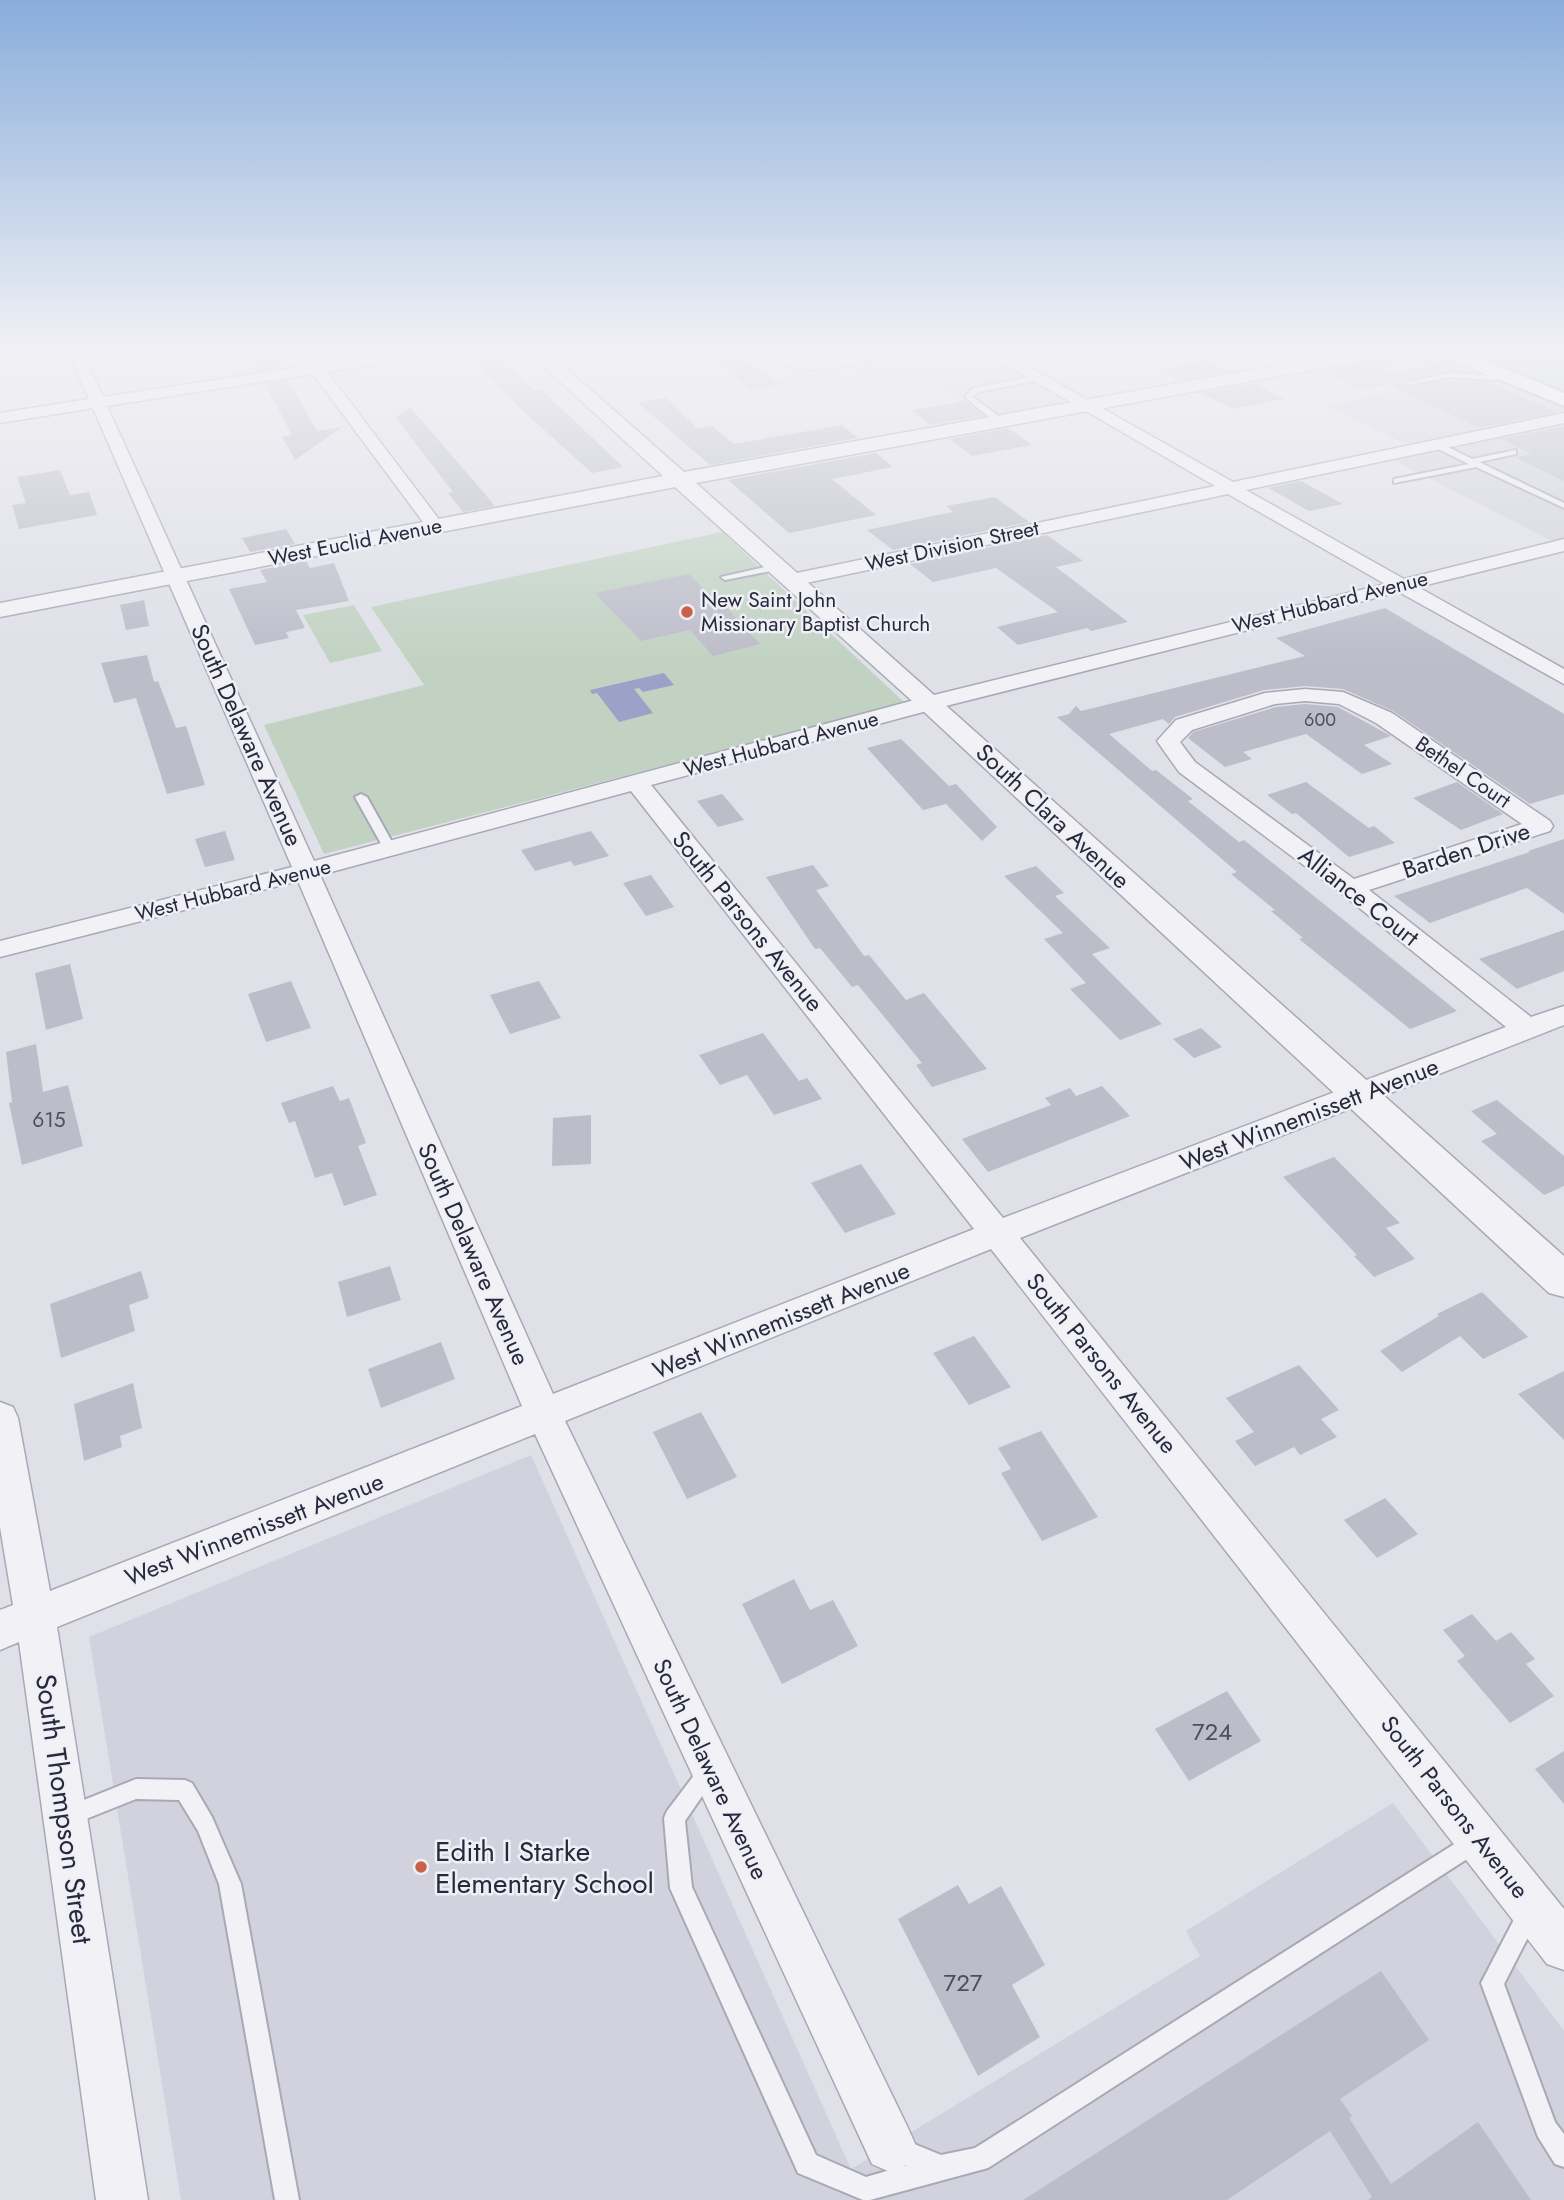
<svg xmlns="http://www.w3.org/2000/svg" width="1564" height="2200" viewBox="0 0 1564 2200" font-family="Jost,sans-serif">
<rect width="100%" height="100%" fill="#dfe0e8"/>
<path fill="#d1d2dd" d="M905 354H988L1070 403 983 420 928 381 885 389 847 363Z
M1003 354H1096L1038 366 1093 399 1082 401Z
M1391 354H1446L1564 404V414L1408 445 1326 406 1408 388 1352 361Z
M1564 422V539L1554 542 1389 458Z
M531 1455 851 2169 1200 1956 1186 1931 1393 1803 1564 2031V2200H181L89 1637Z"/>
<path fill="#c1d2c2" d="M1466 354H1564V396Z
M722 532 905 703 324 854 264 725 424 685 371 607Z
M354 605 382 651 330 663 303 615Z"/>
<path fill="#9ba2c7" d="M664 673 674 685 643 692 639 688 634 689 653 713 619 722 597 693 592 694 590 690Z"/>
<path fill="#bdbdca" d="M249 354H271L280 367 258 371Z
M467 354H495L533 390 541 389 623 467 592 473 521 409Z
M708 354H735L781 384 749 389Z
M1386 354 1387 373 1438 364 1452 370 1403 380 1401 384 1407 387 1451 380 1488 382 1557 412 1479 428 1388 384 1359 390 1322 371 1372 362Z
M1209 361 1230 371 1178 381 1159 369Z
M288 380 317 431 342 427 295 460 282 437 292 435 265 384Z
M1254 383 1284 399 1233 409 1200 393Z
M667 398 698 429 712 426 734 444 842 425 858 438 710 465 637 402Z
M966 401 983 416 931 425 912 410Z
M410 407 468 474 495 506 463 512 448 493 453 492 396 418Z
M1564 426V481L1515 457 1532 454 1501 439Z
M1008 428 1032 445 972 456 950 439Z
M876 453 893 467 832 479 876 515 789 533 728 480Z
M60 470 70 495 89 492 97 515 19 529 12 505 26 503 17 477Z
M1301 481 1343 504 1309 511 1268 488Z
M995 497 1029 522 893 550 867 530 947 513 953 512 946 506Z
M286 529 295 544 250 552 242 538Z
M1047 535 1083 561 1056 567 1128 622 1091 631 1087 628 1018 645 997 627 1058 612 996 568 933 582 910 564Z
M306 561 310 568 334 563 349 601 296 610 305 628 286 632 289 638 255 645 229 589 267 582 260 570Z
M689 574 713 598H718L760 644 713 656 690 630 641 641 595 593Z
M144 600 149 626 126 630 120 605Z
M1385 608 1564 714V794L1530 804 1393 711 1343 689 1305 686 1264 690 1175 717 1169 724 1163 719 1109 734 1152 771 1156 770 1193 799 1188 801 1239 842 1244 840 1457 1011 1410 1029 1299 939 1303 938 1271 911 1275 910 1231 874 1237 872 1057 717 1069 714 1076 706 1081 711 1305 656 1276 638Z
M147 655 154 682 158 681 176 728 186 726 205 785 167 794 136 698 114 703 101 663Z
M1305 704 1338 707 1391 736 1364 745 1392 764 1362 774 1306 734 1243 752 1252 759 1225 767 1188 738 1193 732 1276 707Z
M901 739 949 786 956 784 997 827 982 841 946 804 923 810 867 748Z
M1306 782 1369 828 1374 826 1395 843 1349 857 1296 813 1292 814 1267 795Z
M1457 782 1503 814 1461 830 1413 798Z
M722 794 730 803 744 820 718 827 697 801Z
M225 831 235 860 205 867 195 839Z
M591 831 609 856 574 866 571 861 535 871 521 850Z
M1564 839V914L1527 888 1430 923 1394 896 1530 852 1528 851Z
M813 865 829 886 816 890 864 956 869 955 906 1000 924 993 987 1069 932 1087 916 1065 922 1063 858 985 852 987 820 948 815 949 766 877Z
M1036 866 1064 893 1055 896 1110 948 1092 954 1162 1024 1120 1040 1070 989 1086 983 1044 939 1063 933 1004 876Z
M651 875 674 907 646 916 623 883Z
M1564 930V971L1517 989 1479 959Z
M70 964 83 1019 46 1030 35 973Z
M291 981 311 1028 266 1042 248 994Z
M539 981 561 1018 510 1034 490 995Z
M1201 1028 1222 1047 1194 1058 1173 1039Z
M763 1033 799 1081 807 1078 822 1099 774 1115 747 1075 720 1085 699 1055Z
M36 1044 43 1092 68 1085 83 1146 22 1165 9 1103 12 1102 6 1052Z
M333 1086 340 1101 349 1098 366 1143 358 1146 377 1195 344 1206 332 1173 315 1178 295 1121 289 1123 281 1103Z
M1102 1086 1130 1116 988 1172 962 1139 1051 1105 1045 1098 1070 1088 1076 1096Z
M1497 1100 1564 1156V1186L1544 1195 1481 1141 1497 1134 1471 1111Z
M591 1115V1164L552 1166 553 1118Z
M1334 1157 1400 1223 1386 1228 1415 1259 1374 1277 1354 1256 1357 1255 1283 1177Z
M861 1164 896 1214 845 1233 811 1183Z
M390 1266 401 1300 347 1317 338 1282Z
M141 1271 149 1298 129 1305 135 1331 61 1358 50 1304Z
M1482 1292 1528 1337 1483 1359 1460 1336 1402 1372 1380 1351 1439 1316 1437 1314Z
M974 1336 1011 1387 969 1405 933 1353Z
M441 1342 455 1379 381 1408 368 1369Z
M1299 1365 1339 1410 1321 1419 1337 1437 1300 1455 1294 1447 1255 1466 1235 1441 1254 1432 1226 1398Z
M1564 1371V1440L1518 1394Z
M133 1383 142 1428 120 1436 122 1447 84 1461 74 1404Z
M701 1412 737 1477 687 1499 653 1432Z
M1041 1431 1098 1517 1042 1541 1001 1473 1011 1469 998 1448Z
M1385 1498 1418 1534 1377 1558 1344 1520Z
M794 1579 810 1610 833 1600 858 1646 782 1684 742 1604Z
M1472 1614 1496 1641 1511 1632 1535 1659 1526 1664 1554 1696 1510 1723 1457 1661 1465 1656 1443 1630Z
M1227 1691 1261 1741 1189 1781 1155 1729Z
M1564 1751V1804L1535 1769Z
M958 1885 969 1904 1001 1886 1045 1965 1012 1985 1040 2037 978 2076 898 1919Z
M1381 1971 1429 2040 1340 2099 1352 2116 1349 2118 1391 2184 1478 2122 1531 2200H1368L1372 2197 1330 2131 1227 2200H1023Z"/>
<g fill="none" stroke-linecap="round" stroke-linejoin="round">
<g stroke="#a8a9b5" stroke-width="4">
<path id="service" d="M1451 373 1492 376 1504 373 1508 375 1492 380 1451 377 1408 385 1404 383Z
M1036 376 1039 380 978 392 973 397 1002 419V423H996L965 397 973 388Z
M1432 442H1438L1472 459 1516 450V454L1479 462 1564 503V508L1476 467 1394 483V479L1469 464 1432 446Z
M778 564 781 565V569L725 580 721 577Z
M361 794 367 797 396 849 394 851 390 852 384 849 355 797Z
M708 1763 715 1766 718 1773 685 1821 692 1887 816 2155 866 2177 907 2165 887 2156 883 2148 887 2140 895 2136 941 2155 975 2148 1467 1836 1474 1832 1481 1836 1485 1843 1481 1850 988 2168 870 2200H863L798 2173 670 1888 664 1818 667 1811 701 1766Z
M136 1779 185 1780 192 1783 212 1817 241 1884 299 2200H275L219 1884 198 1831 179 1800 136 1799 71 1825 64 1822 61 1815 64 1808Z
M1529 1903 1537 1906 1540 1914 1504 1984 1555 2122 1564 2134V2167L1555 2164 1538 2137 1481 1983 1521 1906Z"/>
</g>
<g stroke="#a8a9b5" stroke-width="3">
<path id="minor" d="M69 354H83L103 397 307 366 300 354H314L321 364 381 354H418L411 358 327 372 444 526 435 531 429 530 313 374 107 406 314 861 922 698 1385 584 1228 494 792 586 785 584 782 580 792 574 1215 486 988 354H1006L1233 482 1564 413V423L1246 490 1404 579 1564 539V551L1418 587 1564 669V684L1399 592 938 708 651 785 1003 1218 1506 1027 1341 893 1179 772 1157 741 1176 720 1265 693 1305 689 1343 692 1392 713 1550 821 1553 826 1550 831 1369 890 1531 1017 1564 1006V1025L1020 1238 1564 1909V1970L1547 1964 991 1249 565 1421 908 2128 916 2146 908 2164 890 2172 872 2164 535 1434 57 1627 148 2200H96L19 1642 0 1650V1610L13 1605 0 1527V1402L13 1407 18 1418 50 1591 522 1406 298 881 0 957V941L292 867 93 408 0 423V413L89 399ZM1305 701 1339 704 1376 723 1522 824 1354 879 1195 762 1180 742 1192 730 1275 704ZM631 791 974 1229 553 1394 320 875Z
M768 354C784 354 796 360 812 360 836 361 860 354 885 354L883 357C850 365 796 382 768 354Z"/>
</g>
<g stroke="#a8a9b5" stroke-width="3">
<path id="tertiary" d="M530 354H550L684 472 1341 354H1381L1372 359 696 483 1564 1256V1297L1549 1293 921 709 675 487 0 617V603L663 476Z"/>
</g>
<g stroke="#9fa0b3" stroke-width="4">
<path id="primary" d="M1445 354H1471L1564 393V406L1447 358Z"/>
</g>
<use href="#service" fill="#f2f2f6" fill-rule="evenodd"/>
<use href="#minor" fill="#f2f2f6" fill-rule="evenodd"/>
<use href="#tertiary" fill="#f2f2f6" fill-rule="evenodd"/>
<use href="#primary" fill="#fff" fill-rule="evenodd"/>
</g>
<linearGradient id="sky" x2="0" y2="1"><stop stop-color="#89addb"/><stop offset="0.53" stop-color="#f1f1f5"/><stop offset="1" stop-color="#f1f1f5" stop-opacity="0"/></linearGradient>
<rect width="1564" height="662" fill="url(#sky)"/>
<g fill="#c96048" stroke="#efeff6" stroke-width="2.5">
<circle cx="687" cy="612" r="7"/>
<circle cx="421" cy="1867" r="7"/>
</g>
<g text-anchor="middle" dominant-baseline="central" stroke-width="5" stroke-linejoin="round" paint-order="stroke">
<g font-size="18" fill="#4e4e61">
<text x="1320" y="720">600</text>
</g>
<g font-size="21" fill="#29293e" stroke="#efeff6">
<text transform="translate(355 542) rotate(-11)">West Euclid Avenue</text>
<text transform="translate(952 546) rotate(-12)">West Division Street</text>
<text transform="translate(1330 602) rotate(-14)">West Hubbard Avenue</text>
<text transform="translate(781 744) rotate(-15)">West Hubbard Avenue</text>
<text transform="translate(1463 772) rotate(34)">Bethel Court</text>
<text transform="translate(233 890) rotate(-14)">West Hubbard Avenue</text>
</g>
<g font-size="21" fill="#29293e" stroke="#efeff6" text-anchor="start">
<text x="701" y="600">New Saint John<tspan x="701" dy="24">Missionary Baptist Church</tspan></text>
</g>
<g font-size="21" fill="#4e4e61">
<text x="49" y="1120">615</text>
</g>
<g font-size="24" fill="#29293e" stroke="#efeff6">
<text transform="translate(247 735) rotate(66)">South Delaware Avenue</text>
<text transform="translate(1053 816) rotate(43)">South Clara Avenue</text>
<text transform="translate(1466 850) rotate(-18)">Barden Drive</text>
<text transform="translate(1359 896) rotate(38)">Alliance Court</text>
<text transform="translate(748 921) rotate(51)">South Parsons Avenue</text>
<text transform="translate(1309 1114) rotate(-21)">West Winnemissett Avenue</text>
<text transform="translate(474 1254) rotate(66)">South Delaware Avenue</text>
<text transform="translate(781 1320) rotate(-22)">West Winnemissett Avenue</text>
<text transform="translate(1102 1363) rotate(51)">South Parsons Avenue</text>
<text transform="translate(254 1529) rotate(-21)">West Winnemissett Avenue</text>
<text transform="translate(711 1769) rotate(65)">South Delaware Avenue</text>
<text transform="translate(1455 1807) rotate(52)">South Parsons Avenue</text>
</g>
<g font-size="24" fill="#4e4e61">
<text x="1212" y="1731">724</text>
<text x="963" y="1982">727</text>
</g>
<g font-size="28" fill="#29293e" stroke="#efeff6">
<text transform="translate(64 1809) rotate(82)">South Thompson Street</text>
</g>
<g font-size="28" fill="#29293e" stroke="#efeff6" text-anchor="start">
<text x="435" y="1851">Edith I Starke<tspan x="435" dy="32">Elementary School</tspan></text>
</g>
</g>
</svg>
